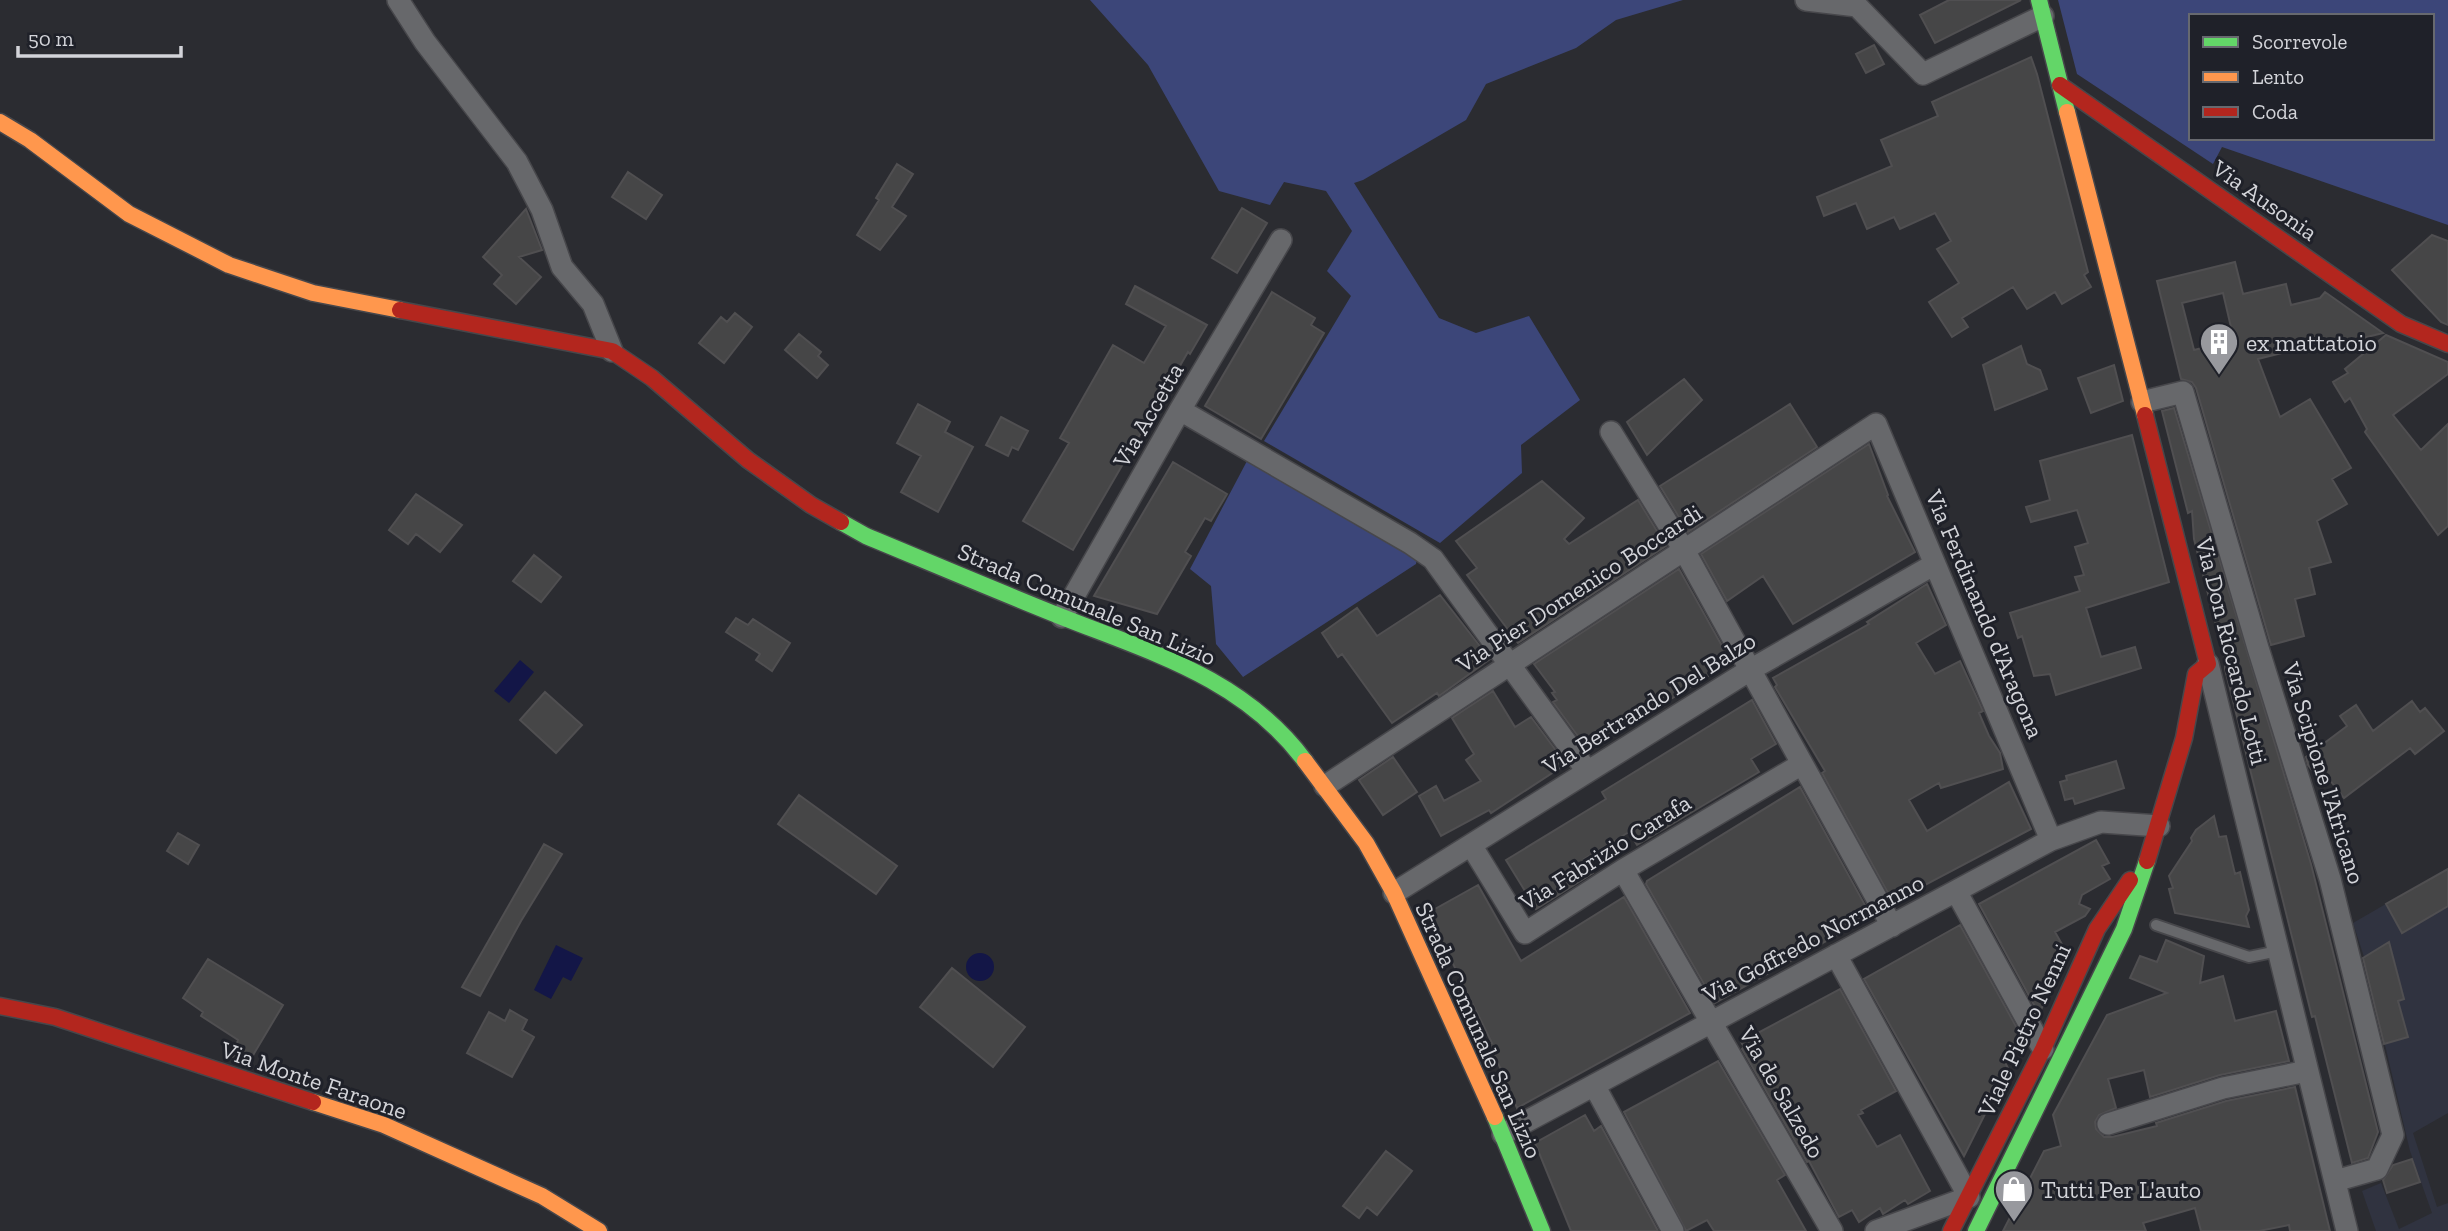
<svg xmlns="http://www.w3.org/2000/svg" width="2448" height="1231" viewBox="0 0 2448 1231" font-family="'Zilla Slab',serif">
<rect width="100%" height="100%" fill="#2b2c31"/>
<path fill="#303340" d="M2448 868V1113L2413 1133 2437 1207 2448 1203V1231H2376L2362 1191 2381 1183 2399 1229 2432 1213 2410 1151 2365 960 2353 923Z"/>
<path fill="#3c4679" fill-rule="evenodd" d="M1090 0H1683L1616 20 1576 48 1486 84 1466 120 1363 180 1354 183 1439 318 1476 333 1529 316 1580 400 1521 445 1522 473 1440 543 1264 441 1351 296 1327 271 1352 231 1326 191 1284 182 1270 205 1219 191 1148 65Z
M2058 0H2448V225L2222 147 2213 164 2077 74ZM2191 16H2432V138H2191Z
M1247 461 1417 558 1416 564 1243 677 1216 644 1211 586 1190 569Z"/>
<path fill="#131647" d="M520 660 534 672 509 703 494 691Z
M556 945 583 958 571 981 563 977 551 999 534 990Z
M966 967a14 14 0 1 1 28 0a14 14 0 1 1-28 0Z"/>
<path fill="#464647" stroke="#504f51" stroke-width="2" fill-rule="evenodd" d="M1949 0H2021L1935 43 1920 15Z
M1874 45 1884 64 1866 73 1856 54Z
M2031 57 2037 74 2088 272 2084 275 2091 287 2062 304 2055 292 2027 309 2013 287 1962 318 1968 327 1952 337 1929 302 1959 283 1937 249 1951 241 1935 213 1900 229 1894 217 1867 229 1856 203 1824 216 1817 197 1892 166 1881 140 1938 116 1932 102Z
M897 164 913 174 892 207 906 216 880 250 857 235 879 200 876 198Z
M628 172 662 195 646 219 612 197Z
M1242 208 1267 223 1237 273 1212 258Z
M526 209 542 250 519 257 541 277 516 304 494 284 502 275 483 257Z
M2432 235 2448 241V325L2441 322 2392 270Z
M2235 262 2243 294 2286 284 2291 305 2320 298 2325 292 2383 333 2310 351 2309 346 2258 359 2280 417 2310 399 2351 468 2332 479 2347 504 2317 521 2331 562 2309 568 2315 594 2295 599 2304 636 2271 645 2196 388 2192 382 2181 379 2157 281ZM2223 293 2234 340 2194 350 2182 303Z
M1135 286 1207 325 1190 354 1188 352 1073 550 1023 521 1069 443 1060 438 1113 345 1144 363 1166 326 1126 304Z
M1272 292 1315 318 1311 325 1324 333 1261 439 1205 406Z
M735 313 752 327 724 363 699 343 721 317 727 322Z
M799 334 821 352 818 356 828 365 817 378 785 350Z
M2386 335 2448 362V374L2393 415 2421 450 2448 424V526L2438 535 2365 432 2367 429 2350 398 2345 402 2334 384 2333 382 2348 373 2345 369Z
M2021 346 2027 364 2040 370 2047 389 1995 410 1983 365Z
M2114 365 2123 401 2091 413 2078 378Z
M1684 379 1702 400 1647 455 1627 422Z
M918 404 950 422 945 432 973 447 938 512 901 492 921 456 897 443Z
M1790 404 1817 447 1688 532 1660 486Z
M2174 408 2311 864 2378 1132 2368 1158 2352 1163 2315 1016 2312 1017 2225 669V660L2194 539 2192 511 2188 513 2162 411Z
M1001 417 1028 431 1018 450 1012 447 1008 456 986 445Z
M2132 435 2169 582 2086 608 2101 657 2135 647 2141 668 2056 695 2050 674 2034 676 2022 636 2018 638 2010 613 2080 591 2075 577 2084 575 2075 547 2088 543 2077 510 2031 522 2026 507 2050 500 2040 461Z
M1869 444 1888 495 1887 496 1915 552 1793 624 1763 576 1727 601 1701 554Z
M1173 462 1227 494 1211 521 1205 518 1185 552 1191 556 1157 614 1094 596Z
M1542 481 1584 518 1564 539 1569 544 1638 500 1666 546 1518 643 1467 575 1477 568 1456 541Z
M416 494 462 525 440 552 416 534 408 544 389 530Z
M534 555 561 577 541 602 513 581Z
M1679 569 1731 662 1588 750 1553 702 1557 700 1552 693 1555 692 1534 664Z
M1927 584 1946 625 1916 643 1935 674 1960 661 1983 711 1979 713 1989 736 2000 753 2003 769 1941 788 1939 783 1909 800 1927 831 2009 782 2031 829 1893 902 1822 773 1825 771 1775 687 1777 685 1773 678 1869 624 1867 622Z
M1440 595 1490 659 1439 696 1437 693 1392 723 1342 654 1338 657 1322 633 1357 608 1377 636Z
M736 618 748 625 753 619 790 643 772 671 756 660 760 654 726 632Z
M1493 691 1515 727 1531 717 1566 764 1491 813 1489 810 1441 836 1419 796 1436 786 1444 801 1481 781 1466 760 1474 754 1452 718Z
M545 692 582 725 556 753 520 720Z
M1752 700 1776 744 1751 759 1759 772 1637 845 1629 832 1584 859 1593 873 1536 909 1506 860 1606 799 1602 792Z
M2412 701 2420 712 2425 708 2444 731 2415 754 2410 748 2344 798 2329 779 2323 784 2308 765 2306 757 2347 726 2340 716 2356 705 2373 731Z
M1393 757 1417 792 1383 815 1359 780Z
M2116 761 2124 788 2075 804 2073 798 2065 800 2060 782 2067 780 2066 776Z
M1800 787 1871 916 1715 1003 1646 884 1647 881Z
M799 795 897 866 876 894 778 824Z
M2214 816 2219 837 2226 836 2235 874 2240 872 2249 910 2246 916 2249 927 2175 913 2169 889 2173 888 2169 876 2192 841 2191 838 2196 830Z
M178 833 199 845 188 864 167 851Z
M2096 840 2109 863 2102 866 2110 879 2082 895 2079 904 2090 909 2085 916 2055 932 2067 953 2039 1014 1979 904Z
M544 844 562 854 521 921 480 996 462 987Z
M2448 869V906L2402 933 2386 904Z
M1478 885 1521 961 1624 897 1690 1013 1517 1108 1490 1044 1492 1043 1428 913Z
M1960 925 2024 1041 2001 1055 2008 1068 1964 1156 1864 979Z
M2166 940 2204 956 2200 983 2223 976 2235 1021 2276 1011 2289 1061 2220 1075 2150 1097 2144 1070 2108 1079 2116 1108 2099 1115 2095 1122 2096 1129 2104 1137H2112L2157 1126 2156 1123 2226 1101 2295 1087 2330 1231H2290L2289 1225 2259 1231H2201L2195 1208 2143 1223 2146 1231H2003L2044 1151 2061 1146 2053 1115 2107 1015 2167 993 2130 978 2140 956 2157 962Z
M2389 942 2404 999 2398 1001 2408 1037 2384 1044 2363 958Z
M208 959 283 1005 249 1062 232 1057 238 1040 201 1016 203 1012 183 998Z
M952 968 1025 1027 993 1067 920 1007Z
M1840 989 1896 1091 1861 1110 1863 1113 1858 1115 1877 1147 1900 1135 1930 1191 1908 1204 1905 1200 1883 1214 1880 1208 1859 1222 1852 1210 1839 1217 1809 1161 1807 1162 1742 1049 1744 1047 1741 1042Z
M510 1010 527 1020 522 1030 534 1037 512 1077 467 1053 489 1012 505 1021Z
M1718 1061 1785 1175 1777 1180 1806 1231H1714L1707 1220 1686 1231 1624 1112Z
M1585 1115 1594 1131 1601 1126 1658 1231H1571L1535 1143Z
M1386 1151 1412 1171 1377 1215 1367 1207 1359 1218 1343 1206Z
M2412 1159 2420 1182 2387 1193 2383 1180 2393 1165Z"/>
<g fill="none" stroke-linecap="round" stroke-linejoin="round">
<g stroke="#47474b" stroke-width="14">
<path id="lane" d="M2156 925 2249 957 2278 951"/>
</g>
<g stroke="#47474b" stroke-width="24">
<path id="street" d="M398 0 425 42 517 162 542 210 562 267 593 304 612 351
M1806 0 1857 6 1923 74 2043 16
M2142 402 2183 392 2258 648 2330 879 2393 1135 2377 1169 2335 1181
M1180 410 1410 543 1433 559 1587 771
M1611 432 1684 550 1892 926
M1062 617 1180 410 1281 240
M2208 664 2347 1231
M1325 786 1876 424 2051 840
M1471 845 1525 933 1623 870 1802 764
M1623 870 1832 1231
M1956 891 2043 1049
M1394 893 1750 670 1935 564
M1836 955 1969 1197 1876 1231
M1594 1085 1673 1231
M2108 1124 2223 1088 2307 1071
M1503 1134 2051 840 2101 822 2159 826"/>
</g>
<g stroke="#47474b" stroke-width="19">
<path id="fast" d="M2039 0 2067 112
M841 522 866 536C931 563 997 591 1062 617 1153 653 1244 679 1305 761
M1495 1117 1542 1231
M1976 1231 2124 929 2147 861"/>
</g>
<g stroke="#47474b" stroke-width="19">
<path id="slow" d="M2067 112 2145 415
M0 122 30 140 129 214 229 265 313 293 400 310
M1305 761 1366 843 1394 893 1495 1117
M313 1102 384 1125 542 1196 599 1231"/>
</g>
<g stroke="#47474b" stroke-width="19">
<path id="jam" d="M2060 85 2401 324 2448 344
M400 310 612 351 652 378 748 460 811 505 841 522
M2145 415 2208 664 2196 674 2184 738 2147 861
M0 1006 55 1017 313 1102
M1951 1231 2043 1049 2097 929 2130 880"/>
</g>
<use href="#lane" stroke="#67686b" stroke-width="10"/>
<use href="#street" stroke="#67686b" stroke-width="21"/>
<use href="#fast" stroke="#63d668" stroke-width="16"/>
<use href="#slow" stroke="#ff974d" stroke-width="16"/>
<use href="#jam" stroke="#b3261e" stroke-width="16"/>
</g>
<defs>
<g id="building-pin" transform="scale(2.0125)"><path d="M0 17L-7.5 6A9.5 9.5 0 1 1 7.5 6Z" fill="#98999e" stroke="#1f2129"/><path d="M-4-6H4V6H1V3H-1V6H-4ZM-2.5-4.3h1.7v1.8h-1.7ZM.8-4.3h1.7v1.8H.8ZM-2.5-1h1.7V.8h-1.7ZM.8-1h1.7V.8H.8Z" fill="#fff"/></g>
<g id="shop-pin" transform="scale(2.0125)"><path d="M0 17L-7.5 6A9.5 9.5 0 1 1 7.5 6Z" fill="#98999e" stroke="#1f2129"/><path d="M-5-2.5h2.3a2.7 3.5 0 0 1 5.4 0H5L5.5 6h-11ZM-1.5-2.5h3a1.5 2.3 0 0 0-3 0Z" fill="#fff"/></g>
</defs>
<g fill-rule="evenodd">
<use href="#building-pin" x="2219" y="342"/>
<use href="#shop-pin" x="2014" y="1189"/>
</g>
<g text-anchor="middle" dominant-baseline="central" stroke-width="6" stroke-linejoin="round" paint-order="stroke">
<g font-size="24" fill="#d3d4d9" stroke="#1f2129">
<text transform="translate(2265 200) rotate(35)">Via Ausonia</text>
<text transform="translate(1148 415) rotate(-60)">Via Accetta</text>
<text transform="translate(1579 588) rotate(-33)">Via Pier Domenico Boccardi</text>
<text transform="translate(1087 604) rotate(23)">Strada Comunale San Lizio</text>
<text transform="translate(1985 614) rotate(67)">Via Ferdinando d'Aragona</text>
<text transform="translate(2232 651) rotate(76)">Via Don Riccardo Lotti</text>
<text transform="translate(1649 703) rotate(-32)">Via Bertrando Del Balzo</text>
<text transform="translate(2324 773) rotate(73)">Via Scipione l'Africano</text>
<text transform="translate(1605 852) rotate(-32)">Via Fabrizio Carafa</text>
<text transform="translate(1813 938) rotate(-28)">Via Goffredo Normanno</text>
<text transform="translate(1479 1030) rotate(66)">Strada Comunale San Lizio</text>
<text transform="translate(2024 1030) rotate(-65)">Viale Pietro Nenni</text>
<text transform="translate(314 1080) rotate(19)">Via Monte Faraone</text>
<text transform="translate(1782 1092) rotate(60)">Via de Salzedo</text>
</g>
<g font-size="24" fill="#d3d4d9" stroke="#1f2129" text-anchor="start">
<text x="2246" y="342">ex mattatoio</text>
<text x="2041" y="1189">Tutti Per L'auto</text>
</g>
</g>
<rect x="2189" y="14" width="245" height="126" fill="#1f2129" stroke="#67696f" stroke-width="2"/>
<rect x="2203" y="37" width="35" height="10" fill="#63d668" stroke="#67696f" stroke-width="2"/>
<text x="2252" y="49" font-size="21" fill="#d3d4d9">Scorrevole</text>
<rect x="2203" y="72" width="35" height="10" fill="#ff974d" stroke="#67696f" stroke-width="2"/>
<text x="2252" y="84" font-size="21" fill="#d3d4d9">Lento</text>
<rect x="2203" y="107" width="35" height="10" fill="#b3261e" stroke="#67696f" stroke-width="2"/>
<text x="2252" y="119" font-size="21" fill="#d3d4d9">Coda</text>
<path d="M18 46v10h163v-10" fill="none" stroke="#d3d4d9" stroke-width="3.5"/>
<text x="28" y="46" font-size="21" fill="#d3d4d9" stroke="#1f2129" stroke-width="5" paint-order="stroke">50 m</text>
</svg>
